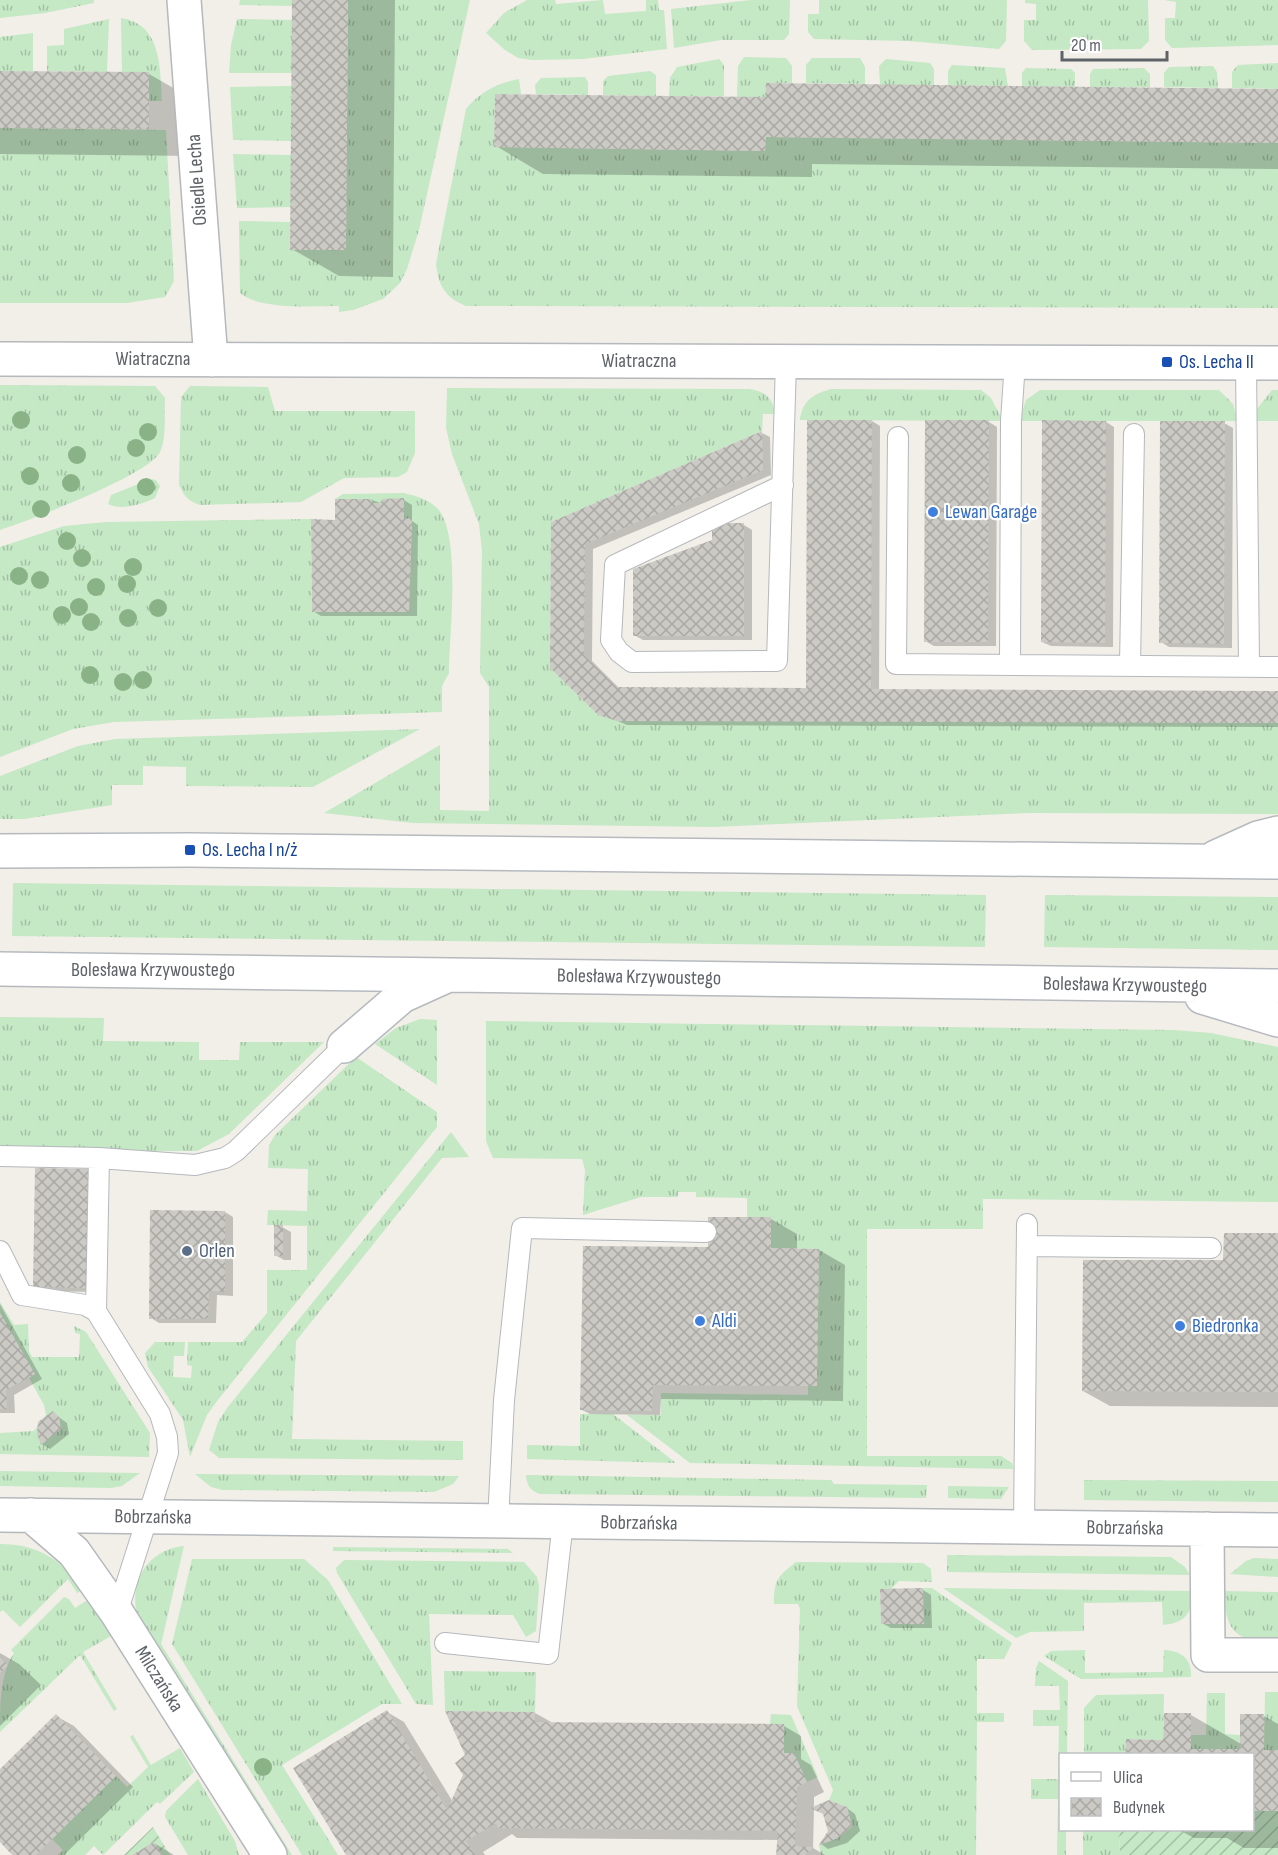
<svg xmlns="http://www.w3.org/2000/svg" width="1278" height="1855" viewBox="0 0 1278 1855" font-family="'Sofia Sans Condensed',sans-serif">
<defs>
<pattern id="grass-tufts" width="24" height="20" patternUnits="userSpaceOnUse" patternTransform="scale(1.5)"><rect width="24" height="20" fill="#c5e8c5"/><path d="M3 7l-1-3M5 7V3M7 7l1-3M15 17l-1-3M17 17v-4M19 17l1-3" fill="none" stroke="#a3c0a4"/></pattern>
<pattern id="garden-furrows" width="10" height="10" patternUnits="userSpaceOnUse" patternTransform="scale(1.5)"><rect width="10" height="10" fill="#c5e8c5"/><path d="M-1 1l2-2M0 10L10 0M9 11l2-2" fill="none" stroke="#a3c0a4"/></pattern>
<pattern id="building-cross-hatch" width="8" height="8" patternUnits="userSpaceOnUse" patternTransform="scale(1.5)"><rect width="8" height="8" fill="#cccac5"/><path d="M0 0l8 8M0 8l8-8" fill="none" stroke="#a9a8a4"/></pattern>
</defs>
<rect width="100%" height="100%" fill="#f1efe8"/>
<path fill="url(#grass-tufts)" d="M0 0H94V3L45 13 0 18Z
M240 0H292V6L239 5Z
M348 0H470L419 230 407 269 400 283 383 299 353 310 339 312V306C313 306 260 310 240 293L239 221 290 222 291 250H346Z
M527 0H555L556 4 603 0 605 14 646 11V0H658L659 10H664L667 49 583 59 532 60 518 58 505 50 486 33 504 13Z
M751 0H790L789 34 784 40H721L674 48 671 9Z
M819 0H1007L1006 41 999 49 909 41 814 39 808 32V14H819Z
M1025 0H1148L1149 41 1141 49 1032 50 1024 41V20H1036V4L1025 3Z
M1164 0H1278V45L1172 48 1165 40V18H1175L1176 2Z
M121 18C162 24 160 68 162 101H149V72H122Z
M109 19 107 72 47 71V46L64 45V29Z
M237 19 292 20V73H229L231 45Z
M33 33V71H0V37Z
M744 57 786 58 792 66V83H766L765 97H737L738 66Z
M812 58H860L865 67V84L806 83V65Z
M719 59 724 65V96H669L670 78 677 67Z
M886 59 930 63 934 69V85H880L879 66Z
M1278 63V89L1232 88V72L1238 65Z
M952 65 1005 68 1008 86 948 85V71Z
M1213 66 1217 72 1218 88 1164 87V73L1169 67Z
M1026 68 1071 69 1075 73V87L1022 86V73Z
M1144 68 1150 74V87H1090V74L1093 69Z
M650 71 656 75V96L603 95V81L608 76Z
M585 77 588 82V95L536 94 535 85 541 78Z
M519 79 521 94H495L494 147 765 151 766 137 1278 143V308L466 306C445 297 439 287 436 264L466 109C480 92 498 83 519 79Z
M291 86V141L233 140 230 87Z
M0 128 166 130 174 281 165 297 127 303H0Z
M233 154 291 155V207L237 208Z
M0 385 155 386 165 398C164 415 167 437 160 452 149 475 28 521 0 530Z
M190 386 268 387 275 411H415V453L407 472 398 477 344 478 301 502 200 505C188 501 184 496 179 485L181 397Z
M447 388 749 389C765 391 773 398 775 414H763L762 431 551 522 550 668 598 715 616 720 1278 723V814L1030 813 714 827 413 823 324 813 440 745V810L489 811V687L480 673 482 551 479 524 452 454 446 428Z
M831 389 981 390 991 398 1003 421 800 420C802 401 813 394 831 389Z
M1040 390H1219L1233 404 1238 421H1019L1026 400Z
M1272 390H1278V421H1255L1257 409Z
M151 479 156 480 160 486 155 498C143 504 121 511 108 504L111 495Z
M404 493C416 496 428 499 437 508 462 533 449 636 449 673L442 686V712L114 722 73 729 0 757V547L64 526 106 522 311 519 312 611 409 612 412 520 404 519V499H382V503H372V499H335L343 494Z
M420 729 313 787 186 786V767L143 766V785H112V805L24 819H0V776L78 746 115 739Z
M13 883 986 895 985 947 12 936Z
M1045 895 1278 897V950L1044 947Z
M0 1017 104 1018 103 1041 199 1042V1060H239L240 1042H324L229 1134 197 1151H18L0 1148Z
M420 1019 437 1020V1085L375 1044 396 1028Z
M486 1021 1174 1030 1211 1033 1278 1047V1202L983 1199V1229H867V1456H1001L1012 1463 1014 1469 690 1463 627 1415H661V1393L808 1395V1386H817L819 1249 771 1248V1217H747V1198L696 1197V1192H678V1197H641L583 1215 585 1170 582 1159 493 1158 486 1141Z
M356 1057 437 1112V1127L217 1401 207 1415 190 1457 183 1420 148 1367 145 1353 155 1342H185L184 1356H174L173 1377 191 1378 192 1366 187 1365 188 1342H242L267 1313V1270H307V1226L267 1225 268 1210 307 1211 308 1169 268 1168 269 1145 275 1135Z
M451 1132 469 1157 442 1158 296 1341 292 1439 463 1441V1460L219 1458 209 1450 218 1422 227 1408Z
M0 1302 14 1325 28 1324 29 1351 32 1357H79L80 1334 75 1333 74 1326 86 1332 150 1433 149 1457 0 1454V1433L34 1431 46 1415 44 1405 29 1378 34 1374 0 1313Z
M580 1414H613L676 1463 527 1459V1445L580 1446Z
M0 1471 140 1473 122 1486 111 1488 0 1486Z
M195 1474 459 1476 453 1484 434 1492 223 1490 211 1487Z
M526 1475 831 1480 834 1484 927 1485 926 1498 540 1494C530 1490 527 1486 526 1475Z
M1084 1480 1278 1481V1502L1084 1500Z
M948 1486 1009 1487 1001 1499 948 1498Z
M0 1544C37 1544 62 1559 83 1590L77 1593 68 1579 20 1627 3 1610 0 1612Z
M184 1546 161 1644 292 1855H281L137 1615C129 1580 148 1550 184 1546Z
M333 1547 508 1549 513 1553 333 1551Z
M947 1555 1171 1557 1185 1567 1190 1575 947 1572Z
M1254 1558 1278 1559V1577L1230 1574 1246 1561Z
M192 1559H304L328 1580 402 1704H382L282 1765 338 1855H302L172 1644Z
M344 1560 524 1562 537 1577 539 1586 536 1631 526 1637 513 1615 429 1614 433 1705 416 1704 337 1573 336 1568Z
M796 1562 923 1563 931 1569 932 1582 899 1581 891 1589H880L881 1623 923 1624V1588H932L1012 1643 1004 1659H977V1713H1004V1722H977L976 1855H821L819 1845 838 1838 852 1826 847 1807 829 1800 833 1790 797 1706 800 1609 798 1604H774C774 1580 777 1577 796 1562Z
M943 1588 1192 1591C1193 1613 1185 1623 1163 1625L1162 1602 1084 1603V1631L1030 1632 1016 1638Z
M1225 1591 1278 1592V1643C1238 1641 1224 1634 1225 1591Z
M64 1597 69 1599 75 1608 89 1599 111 1636 83 1652 117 1709 114 1711 80 1655 0 1732C0 1704 0 1674 14 1653L11 1650Z
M1085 1650V1673L1163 1672 1164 1650C1182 1651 1192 1659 1191 1677L1081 1679 1044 1656 1051 1651Z
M1039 1661 1068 1681 1067 1754H1060V1830H1066V1855H1057L1058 1799H1031V1779H1058L1059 1726H1033V1710H1060L1059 1686H1035L1036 1668Z
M444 1671 536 1672 535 1712 445 1711Z
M1265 1692H1278V1750H1264Z
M1207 1693H1225V1734L1240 1735V1749H1191V1735H1206Z
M1164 1694 1163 1740 1126 1739 1125 1754H1084V1708L1096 1695Z
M771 1714 791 1715 818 1777 807 1782 784 1753V1724H770Z
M133 1735 151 1765 180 1748 194 1772 160 1804 157 1802 103 1855 94 1846 85 1855H58L63 1850 52 1839 116 1776 127 1787 148 1767 130 1737Z
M198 1779 235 1841 239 1855H188L165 1817 166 1811Z
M1083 1830H1119L1120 1855H1083Z"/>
<path fill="url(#garden-furrows)" d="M1253 1811H1278V1855H1120L1119 1830H1252Z
M153 1827 170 1855H162L154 1842 132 1855H124Z"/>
<path fill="#0003" d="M294 0H395L393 277 339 276 292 249Z
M0 72 149 74 196 101 195 156 0 154Z
M1278 90V169L812 164V177L543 174 496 146 767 99Z
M872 421 880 426 879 690 1278 692V727L627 725 599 713 552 667V523L762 433 770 437 771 475 593 549 592 661 620 689 808 690Z
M989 422 997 427 996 646H934L925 641Z
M1106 422 1114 427 1113 647 1051 646 1042 642Z
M1224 423 1233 428 1232 648 1169 647 1161 642Z
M336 500H372L383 504 404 500 412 505V521L418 525 417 616H321L313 611 336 521Z
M744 525 752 530V640H643L634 635 713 541Z
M37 1170H88L97 1175 95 1292 43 1291 35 1286Z
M225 1212 233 1217V1296L217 1295 216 1323H159L151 1318Z
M710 1218 771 1219 797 1234V1250H819L845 1265 843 1401 661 1399 660 1415 590 1414 582 1410 709 1249Z
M282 1227 291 1232V1260H284L275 1255Z
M1278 1235V1407L1110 1406 1083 1391 1225 1262Z
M0 1304 42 1379 14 1395 15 1413H0Z
M53 1413 67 1423 69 1434 50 1449 42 1444Z
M923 1590 931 1595 932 1628H891L882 1623Z
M0 1653 19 1664 41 1685 0 1726Z
M387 1712 404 1722 453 1802 535 1713 553 1723 784 1726 801 1736V1759L811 1765 824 1792 814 1797V1808H847L855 1814 860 1831 847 1843 828 1849 821 1844 830 1831 824 1814 814 1809 813 1848 825 1855H779V1840L517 1838 512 1834 483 1852 485 1855H348Z
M1165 1715H1191L1241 1744 1264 1716 1278 1724V1848H1244L1227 1838H1194L1179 1830H1252V1754H1127V1741H1165Z
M56 1716 74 1726 133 1787 64 1855H14L0 1840V1771Z
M154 1843 174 1855H135Z"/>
<path fill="url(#building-cross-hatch)" d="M292 0H348L346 250H290Z
M0 71 149 72V129L0 128Z
M766 83 1278 89V143L766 137 765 151 494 147 495 94 765 97Z
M807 420H872L871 689 1278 691V723L617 721 598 715 550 668 551 522 762 431 763 470 585 544 584 655 616 687 806 688Z
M925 420H989L988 642H924Z
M1042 420 1106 421 1105 643 1041 642Z
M1160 421H1225L1224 644 1159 643Z
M404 498V519L411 518 412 521 409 612H312L311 519 335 520V499H372V503H382V499Z
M712 523H744V636H633V569L712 540Z
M35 1168 88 1169 87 1288 33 1287Z
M150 1210 225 1211V1292L209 1291 208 1319H149Z
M708 1217H771V1248L819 1249 817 1386 653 1385 652 1411 580 1410 583 1246 708 1247Z
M274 1225H283V1256H274Z
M1224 1233H1278V1392L1082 1391 1083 1260H1223Z
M0 1313 35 1374 6 1390 7 1409H0Z
M53 1411 59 1417 61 1429 41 1445 37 1434 38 1422Z
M923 1588 924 1624H881L880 1589Z
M0 1657 8 1665 0 1673Z
M387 1710 447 1810 463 1775 455 1763 465 1755 445 1711 535 1712V1722L784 1724V1753H794L807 1782 797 1787 795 1846 814 1847 805 1855H776L778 1831 498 1828 496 1823 466 1841 475 1855H346L293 1768Z
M1164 1713H1191V1749H1240V1714H1264V1750H1278V1811H1252V1754H1125L1126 1739 1163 1740Z
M56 1714 116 1776 36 1855H12L0 1842V1769Z
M829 1800 847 1807 852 1826 838 1838 819 1845 828 1831 823 1814 810 1808Z
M154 1842 162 1855H132Z"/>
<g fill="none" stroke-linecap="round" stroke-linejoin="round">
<g stroke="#b5b8bc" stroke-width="22">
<path id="service" d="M1246 363 1249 667
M898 437 896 664 1278 667
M783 485 615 565 611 640 619 652 632 662 777 661 786 362
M1010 665 1011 421 1015 362
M1130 666 1134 434
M0 1156 99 1158 195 1165 225 1158 236 1151 344 1046
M1027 1246 1211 1248
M0 1251 22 1295 85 1305 96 1311 160 1414 167 1437 168 1453 117 1613
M96 1311 99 1158
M498 1522 504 1400 522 1228 706 1232
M1024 1527 1027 1224
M445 1643 548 1654 563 1522"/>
</g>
<g stroke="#b5b8bc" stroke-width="36">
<path id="minor" d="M184 0 211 360
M0 359 1278 363
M0 1515 1278 1530
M31 1515 74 1552 117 1613 270 1855
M1207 1529 1208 1655H1278"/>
</g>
<g stroke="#b6babf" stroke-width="36">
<path id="secondary" d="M0 851 190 850 1278 862
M1216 857 1258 838 1278 833
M0 969 1278 986
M1202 997 1278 1020
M344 1046 402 996 444 977"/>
</g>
<use href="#service" stroke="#fff" stroke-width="20"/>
<use href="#minor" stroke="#fff" stroke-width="33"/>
<use href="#secondary" stroke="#fff" stroke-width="33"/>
</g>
<g fill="#89b387">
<circle cx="21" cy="420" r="9"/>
<circle cx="148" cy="432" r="9"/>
<circle cx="136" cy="448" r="9"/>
<circle cx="77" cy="455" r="9"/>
<circle cx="30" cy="476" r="9"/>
<circle cx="71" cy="483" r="9"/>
<circle cx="146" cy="487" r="9"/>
<circle cx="41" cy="509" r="9"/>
<circle cx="67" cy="541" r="9"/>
<circle cx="82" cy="558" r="9"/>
<circle cx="133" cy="567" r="9"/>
<circle cx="19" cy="576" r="9"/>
<circle cx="40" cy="580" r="9"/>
<circle cx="127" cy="584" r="9"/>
<circle cx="96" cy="587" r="9"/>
<circle cx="79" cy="607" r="9"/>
<circle cx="158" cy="608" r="9"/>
<circle cx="62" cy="615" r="9"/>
<circle cx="128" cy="618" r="9"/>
<circle cx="91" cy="622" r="9"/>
<circle cx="90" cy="675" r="9"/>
<circle cx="143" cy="680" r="9"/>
<circle cx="123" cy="682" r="9"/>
<circle cx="263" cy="1767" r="9"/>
</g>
<g fill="#1a4fb4" stroke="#fff" stroke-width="2">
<rect x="1161" y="356" width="12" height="12" rx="3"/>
<rect x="184" y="844" width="12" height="12" rx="3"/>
</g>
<g fill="#3f7fe0" stroke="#fff" stroke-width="2">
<circle cx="933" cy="512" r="6"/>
<circle cx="700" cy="1321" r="6"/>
<circle cx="1180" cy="1326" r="6"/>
</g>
<circle fill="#5c6f8a" stroke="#fff" stroke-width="2" cx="187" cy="1251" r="6"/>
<g text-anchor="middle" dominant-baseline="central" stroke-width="4.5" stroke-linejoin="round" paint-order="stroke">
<g font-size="20" fill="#5f6368" stroke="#fff">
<text transform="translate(197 180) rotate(-94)">Osiedle Lecha</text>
<text x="153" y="359">Wiatraczna</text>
<text x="639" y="361">Wiatraczna</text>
<text x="153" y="970">Bolesława Krzywoustego</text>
<text transform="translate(639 977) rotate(1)">Bolesława Krzywoustego</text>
<text transform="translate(1125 985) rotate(1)">Bolesława Krzywoustego</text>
<text transform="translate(153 1517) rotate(1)">Bobrzańska</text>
<text transform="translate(639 1523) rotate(1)">Bobrzańska</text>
<text transform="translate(1125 1528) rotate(1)">Bobrzańska</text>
<text transform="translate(159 1679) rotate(58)">Milczańska</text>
</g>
<g font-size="20" fill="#164399" stroke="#fff" text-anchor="start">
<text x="1179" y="362">Os. Lecha II</text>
<text x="202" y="850">Os. Lecha I n/ż</text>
</g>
<g font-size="20" fill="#366cbe" stroke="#fff" text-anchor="start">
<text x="945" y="512">Lewan Garage</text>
<text x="712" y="1321">Aldi</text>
<text x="1192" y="1326">Biedronka</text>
</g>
<g font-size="20" fill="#4e5e75" stroke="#fff" text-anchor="start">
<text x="199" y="1251">Orlen</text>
</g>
</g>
<rect x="1059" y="1753" width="195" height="78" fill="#ffffff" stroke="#bfc1c3" stroke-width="1.5"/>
<rect x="1071" y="1772" width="30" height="9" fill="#ffffff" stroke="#bfc1c3" stroke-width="1.5"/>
<text x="1113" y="1783" font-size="18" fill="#5f6368">Ulica</text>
<rect x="1071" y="1798" width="30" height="18" fill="url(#building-cross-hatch)" stroke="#bfc1c3" stroke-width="1.5"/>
<text x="1113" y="1813" font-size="18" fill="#5f6368">Budynek</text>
<path d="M1062 51v9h105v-9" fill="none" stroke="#5f6368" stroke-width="3"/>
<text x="1071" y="51" font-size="18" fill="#5f6368" stroke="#ffffff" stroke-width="4.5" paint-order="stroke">20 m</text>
</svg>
